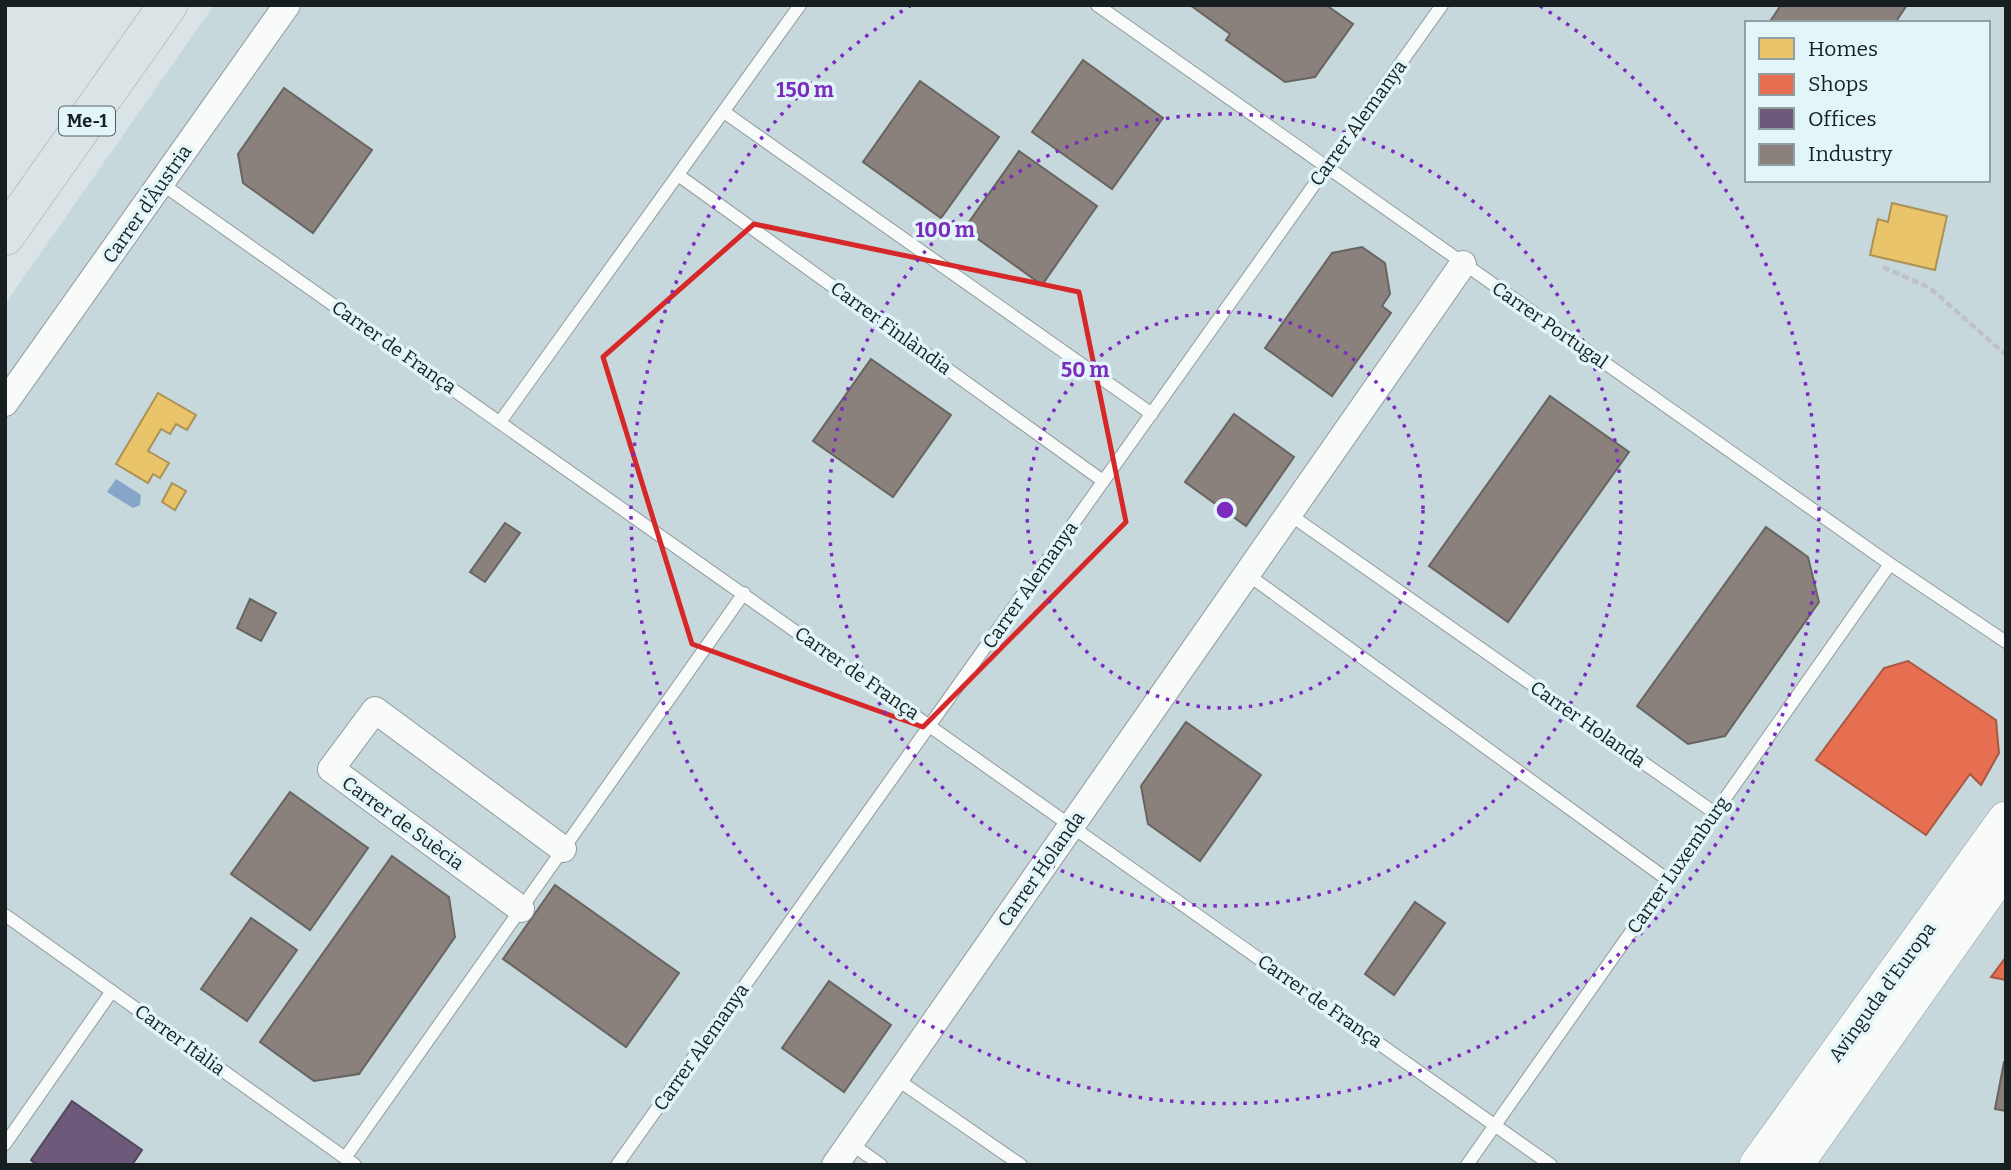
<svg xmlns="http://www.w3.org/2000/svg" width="2011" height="1170" viewBox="0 0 2011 1170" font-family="Bitter,serif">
<rect width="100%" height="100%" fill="#dae4e6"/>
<path fill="#c6d8dc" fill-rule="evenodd" d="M214 5H2006V1165H5V304ZM1747 23H1988V180H1747Z"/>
<path fill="#85a6c9" d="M116 479 141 495 140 505 133 508 107 492Z"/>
<path fill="#e9c46a" stroke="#aa9254" stroke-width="2" d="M1892 203 1947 216 1935 270 1870 255 1878 219 1888 222Z
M158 393 196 415 187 430 176 424 170 434 161 429 148 451 169 463 160 478 153 474 148 483 116 464Z
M172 483 186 491 175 510 162 502Z"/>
<path fill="#e76f51" stroke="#a95742" stroke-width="2" d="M1908 661 1996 720 1999 753 1981 785 1970 774 1926 835 1816 760 1884 668Z
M2006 957V980L1991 977Z"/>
<path fill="#6d597a" stroke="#54485f" stroke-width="2" d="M72 1101 142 1150 132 1165H37L31 1160Z"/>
<path fill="#8a817c" stroke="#686460" stroke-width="2" d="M1190 5H1326L1353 24 1315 77 1285 82 1226 40 1230 34Z
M1781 5H1907L1895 23H1769Z
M1083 60 1163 118 1112 189 1032 132Z
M920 81 999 137 941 218 863 162Z
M284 88 372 150 313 233 243 183 238 154Z
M1019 151 1097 206 1042 285 964 229Z
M1362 247 1385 263 1390 294 1382 306 1391 313 1332 396 1265 348 1332 253Z
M871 359 951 415 893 497 813 441Z
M1550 396 1629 452 1508 622 1429 566Z
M1234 414 1294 457 1246 526 1185 482Z
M505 523 520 533 485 582 470 572Z
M1766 527 1808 557 1819 602 1725 736 1688 744 1637 706Z
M250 599 276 613 261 641 237 628Z
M1186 722 1261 775 1200 861 1148 824 1141 786Z
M290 792 368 848 310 930 231 874Z
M392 856 449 897 455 937 359 1074 314 1081 260 1042Z
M555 885 679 973 626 1047 503 959Z
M1415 902 1445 923 1394 995 1365 974Z
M251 918 297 950 247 1021 201 989Z
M829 981 891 1025 844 1092 782 1048Z
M2004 1062H2006V1111L1995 1109Z"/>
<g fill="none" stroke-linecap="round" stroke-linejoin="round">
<g stroke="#91999a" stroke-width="14">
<path id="lane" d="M1097 5 1890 564 2006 642
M724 112 1152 414
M678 175 1103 481
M162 184 1551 1165
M500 422 800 5
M1289 514 1715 813
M1247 574 1668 880
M5 915 355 1165
M895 1078 1021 1165
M850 1143 881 1165
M5 1144 112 991
M345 1158 744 593
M617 1165 1442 5
M1467 1165 1890 564"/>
</g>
<g stroke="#91999a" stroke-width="28">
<path id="street" d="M5 403 287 5
M521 909 331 769 375 710 563 849
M835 1165 1463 264"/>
</g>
<g stroke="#91999a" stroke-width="38">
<path id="secondary" d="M1758 1165 2006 820
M1794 1165 2006 865"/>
</g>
<g stroke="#bbc0c1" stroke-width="40">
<path id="primary" d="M5 236 168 5"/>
</g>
<path stroke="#bec2c3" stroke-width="4.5" stroke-dasharray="7 3.5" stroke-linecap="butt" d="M1883 267 1930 288 2006 355"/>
<use href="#lane" stroke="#f9fbfb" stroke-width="12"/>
<use href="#street" stroke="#f9fbfb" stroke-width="26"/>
<use href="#secondary" stroke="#f9fbfb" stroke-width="37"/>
<use href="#primary" stroke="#dce4e8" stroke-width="38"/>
</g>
<path fill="none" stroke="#d62828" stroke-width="5" stroke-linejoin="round" d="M754 224 1079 292 1126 522 923 727 692 644 603 357Z"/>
<g fill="none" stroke="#7b2cbf" stroke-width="3.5" stroke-dasharray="3.5 7">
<circle cx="1225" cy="510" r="198"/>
<circle cx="1225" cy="510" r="396"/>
<path d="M1540 6A594 594 0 1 1 910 6"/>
</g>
<g text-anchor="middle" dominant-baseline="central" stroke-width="7" stroke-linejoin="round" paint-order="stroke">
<rect fill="#e2f5f8" stroke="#555f61" stroke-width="2" x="59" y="106.5" width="56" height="29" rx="5"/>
<g font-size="18" font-weight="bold" fill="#181f20">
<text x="87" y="121">Me-1</text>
</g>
<g font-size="19" fill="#181f20" stroke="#e2f5f8">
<text transform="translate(1358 123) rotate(-54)">Carrer Alemanya</text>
<text transform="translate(147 204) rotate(-55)">Carrer d'Àustria</text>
<text transform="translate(1550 325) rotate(35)">Carrer Portugal</text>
<text transform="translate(891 328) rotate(36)">Carrer Finlàndia</text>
<text transform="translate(394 347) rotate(35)">Carrer de França</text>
<text transform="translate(1030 585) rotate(-55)">Carrer Alemanya</text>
<text transform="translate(857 673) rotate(35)">Carrer de França</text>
<text transform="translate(1588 724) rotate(35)">Carrer Holanda</text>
<text transform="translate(403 823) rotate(36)">Carrer de Suècia</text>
<text transform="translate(1678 865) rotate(-55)">Carrer Luxemburg</text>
<text transform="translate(1041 869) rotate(-55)">Carrer Holanda</text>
<text transform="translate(1882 992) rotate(-54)">Avinguda d'Europa</text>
<text transform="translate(1320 1001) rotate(35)">Carrer de França</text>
<text transform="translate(180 1040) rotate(36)">Carrer Itàlia</text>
<text transform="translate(701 1047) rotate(-55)">Carrer Alemanya</text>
</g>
</g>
<circle cx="1225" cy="510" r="10" fill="#7b2cbf" stroke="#e2f5f8" stroke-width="3.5"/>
<g font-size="21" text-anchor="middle" font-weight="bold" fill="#7b2cbf" stroke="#e2f5f8" stroke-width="7" stroke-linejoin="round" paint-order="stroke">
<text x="805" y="97">150 m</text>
<text x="945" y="237">100 m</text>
<text x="1085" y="377">50 m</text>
</g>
<rect width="2011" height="1170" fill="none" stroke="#181f20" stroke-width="14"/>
<rect x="1745" y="21" width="245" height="161" fill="#e2f5f8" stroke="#919fa2" stroke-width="2"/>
<rect x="1759" y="38" width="35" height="21" fill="#e9c46a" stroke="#919fa2" stroke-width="2"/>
<text x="1808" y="56" font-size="21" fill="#181f20">Homes</text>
<rect x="1759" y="74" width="35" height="21" fill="#e76f51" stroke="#919fa2" stroke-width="2"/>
<text x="1808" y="91" font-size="21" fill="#181f20">Shops</text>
<rect x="1759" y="108" width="35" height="21" fill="#6d597a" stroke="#919fa2" stroke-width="2"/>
<text x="1808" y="126" font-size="21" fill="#181f20">Offices</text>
<rect x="1759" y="144" width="35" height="21" fill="#8a817c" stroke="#919fa2" stroke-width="2"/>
<text x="1808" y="161" font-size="21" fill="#181f20">Industry</text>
</svg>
